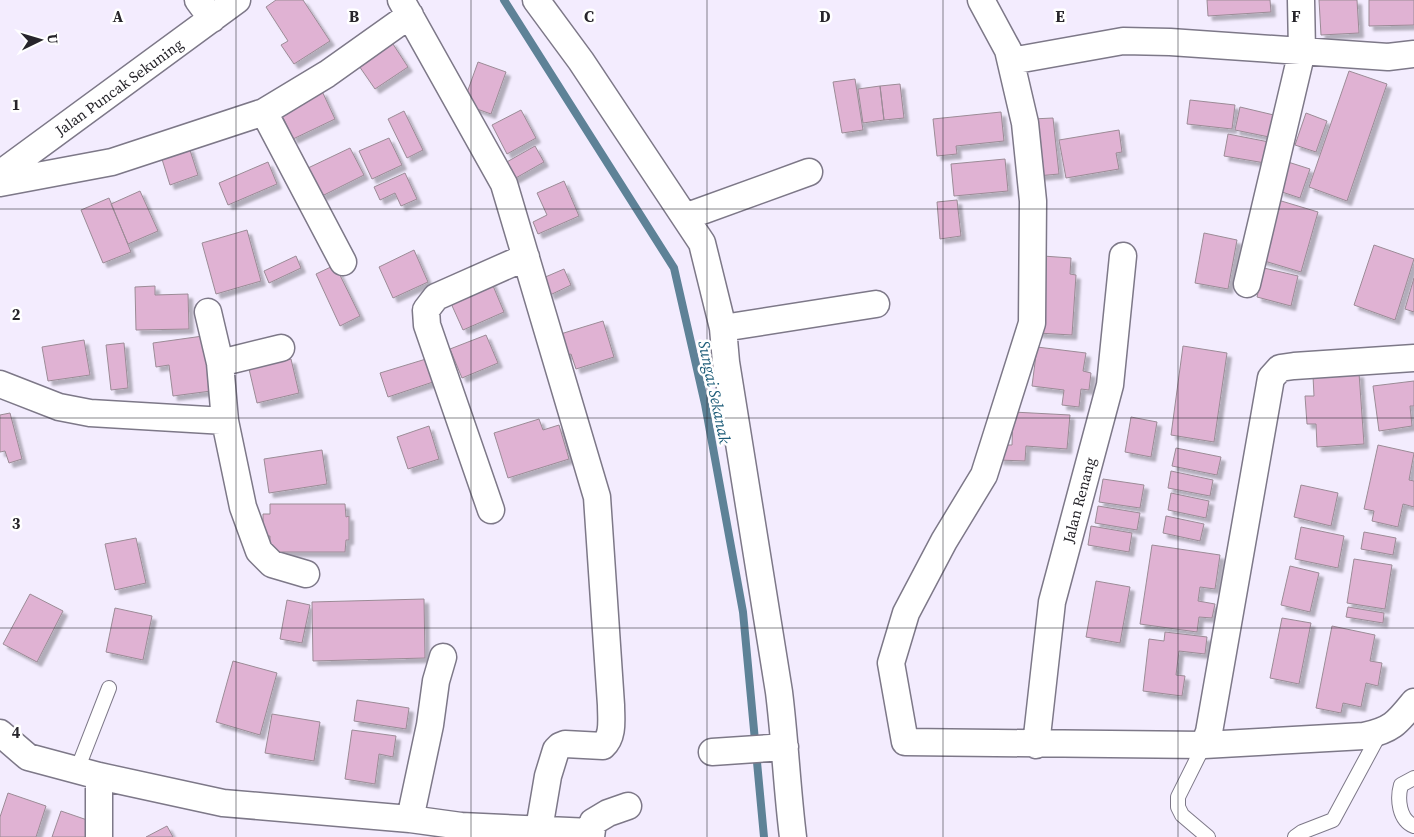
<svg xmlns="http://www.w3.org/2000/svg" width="1414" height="837" viewBox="0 0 1414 837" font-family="'Source Serif 4',serif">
<defs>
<filter id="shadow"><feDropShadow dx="4.5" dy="4.5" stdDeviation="1" flood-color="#0004"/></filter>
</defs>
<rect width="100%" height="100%" fill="#f3ecfe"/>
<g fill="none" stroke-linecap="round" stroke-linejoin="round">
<path stroke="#5e8297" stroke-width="8" d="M504 0 674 268 705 404 743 612 764 837"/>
</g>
<path fill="#e0b2d3" stroke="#9b8b96" filter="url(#shadow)" d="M276 0H303L330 41 294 64 281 45 288 41 266 7Z
M1207 0H1270L1271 12 1208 16Z
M1319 0H1357L1359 33 1321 35Z
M1369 0H1414V25L1369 26Z
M391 41 408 67 375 89 357 63Z
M478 62 506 72 491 114 463 104Z
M1349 71 1387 84 1347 201 1309 187Z
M855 79 863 130 842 133 833 82Z
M900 84 904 118 884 120 880 86Z
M880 86 884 120 863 123 858 89Z
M322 91 335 119 293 139 280 111Z
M1190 100 1235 105 1232 129 1187 124Z
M1240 107 1278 116 1274 138 1235 130Z
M521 110 536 138 507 154 492 125Z
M404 111 423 150 407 158 388 119Z
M1001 112 1004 141 956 146 957 154 937 156 933 119Z
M1306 113 1327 121 1316 152 1295 145Z
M1053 118 1059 174 1037 176 1032 119Z
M1119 130 1122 152 1116 153 1119 169 1066 178 1059 140Z
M1228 134 1269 142 1265 163 1224 156Z
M389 138 402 165 372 179 359 151Z
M535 146 544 162 514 179 505 163Z
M189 147 198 175 170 185 161 156Z
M350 148 364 175 322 196 308 168Z
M1005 159 1008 191 954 196 951 164Z
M268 162 277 184 228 205 219 183Z
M1288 162 1310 169 1300 198 1279 191Z
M405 173 417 199 401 206 395 193 380 200 374 187Z
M564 181 579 216 538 234 533 222 547 215 537 193Z
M140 191 158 231 128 244 111 204Z
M109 198 131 252 103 263 81 210Z
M957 200 961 236 940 239 937 202Z
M1278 200 1318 212 1301 272 1261 260Z
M247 230 261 281 216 294 202 243Z
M1204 233 1237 240 1228 289 1195 283Z
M1374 245 1414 259 1395 320 1354 305Z
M414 250 428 282 393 298 379 267Z
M296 256 301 268 269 283 264 271Z
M1043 256 1071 258 1070 274 1076 275 1072 335 1038 333Z
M335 265 360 316 340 326 316 274Z
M1264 268 1298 276 1291 306 1257 297Z
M564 269 571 285 550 295 543 278Z
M1414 278V312L1405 309Z
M491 281 504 312 463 330 449 299Z
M155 286V295L188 294 189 329 136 330 135 287Z
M603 321 614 357 576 369 571 354 561 357 554 336Z
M486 335 498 363 462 378 450 349Z
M203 336 211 391 173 396 169 365 156 367 153 343Z
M84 340 90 375 48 381 42 347Z
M124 343 128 388 111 390 106 345Z
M1183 346 1227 353 1214 442 1171 435Z
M1037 347 1086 353 1083 371 1091 373 1089 390 1081 389 1079 407 1062 405 1064 390 1032 386Z
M291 359 299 393 257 403 249 369Z
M426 359 433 382 388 397 380 373Z
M1359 373 1364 444 1317 447 1316 424H1307L1305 396H1314L1313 376Z
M1414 381V406H1410L1412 426 1379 431 1373 386Z
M1013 412 1070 415 1067 449 1026 446 1025 461 999 460 1001 445H1012Z
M10 413 22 459 9 463 5 451 0 452V415Z
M1131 417 1157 422 1151 457 1125 452Z
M539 419 543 430 559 425 569 459 508 478 494 433Z
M429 426 439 459 408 469 397 437Z
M1378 445 1414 453 1409 480 1414 481V507L1403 504 1398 527 1372 521 1374 511 1364 509Z
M1176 448 1221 457 1217 475 1172 466Z
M322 450 327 484 269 493 264 459Z
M1171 471 1213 480 1210 496 1168 488Z
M1103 479 1144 485 1140 508 1099 502Z
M1301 485 1338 493 1331 526 1294 517Z
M1171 493 1209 501 1206 518 1168 510Z
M270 504H345L346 517 349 516V540H346L345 552H270V536H263V514H270Z
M1098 506 1140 513 1137 530 1095 523Z
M1166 516 1204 524 1200 541 1163 533Z
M1091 526 1132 533 1129 552 1088 545Z
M1301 527 1344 536 1338 568 1295 559Z
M1364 532 1396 538 1393 555 1361 549Z
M136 538 146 583 115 590 105 544Z
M1152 545 1220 555 1215 589 1200 587 1198 601 1215 604 1212 618 1199 617 1197 632 1140 624Z
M1354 559 1392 565 1385 609 1347 603Z
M1290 566 1319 573 1310 612 1281 605Z
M1096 581 1130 587 1120 643 1086 637Z
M30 594 63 611 37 662 3 644Z
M424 599 425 658 313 661 312 602Z
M287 600 310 605 302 643 280 639Z
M1348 607 1384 613 1383 623 1346 617Z
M115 608 152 616 143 660 106 652Z
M1282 618 1311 623 1299 684 1270 678Z
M1332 626 1375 635 1370 661 1382 663 1378 686 1366 683 1361 707 1343 703 1341 713 1316 708Z
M1165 632 1207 637 1205 654 1179 651 1176 675 1185 676 1182 696 1143 691 1149 639 1164 641Z
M233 661 277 673 260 735 216 722Z
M357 700 409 708 406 729 354 721Z
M272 714 320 722 314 761 265 753Z
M352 730 396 736 393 757 379 754 375 784 345 779Z
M8 793 46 806 36 837H0V817Z
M61 811 93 822 88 837H52Z
M167 826 173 837H146Z"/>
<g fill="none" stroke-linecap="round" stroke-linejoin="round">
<g stroke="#7d7888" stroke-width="16">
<path id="lane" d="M1204 745 1178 797V807L1182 815 1208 837
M77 770 109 688
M1414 778 1401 785C1397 799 1399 820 1414 826
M1295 837 1302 832 1333 820 1380 733"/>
</g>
<g stroke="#7d7888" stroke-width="29">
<path id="street" d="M198 0 212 19
M401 0 504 184 597 497 611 705C611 719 614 736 603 746L565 744 560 746 556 750 548 776 539 829
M536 0 581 61 702 243 723 328 726 362 779 692C785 740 787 789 793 837
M981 0 1008 50 1025 123 1033 201 1032 323 984 475 944 541 906 613 891 663 905 742 1204 745 1364 736C1392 730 1397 723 1414 702
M1011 61 1123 41 1170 42 1388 57 1414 54
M0 174 237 0
M0 183 112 162 264 112
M685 217 809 172
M343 262 264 112 327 74 410 15
M1247 284 1302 51 1301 0
M208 312 220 363
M723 328 876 304
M281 348 220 363 225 421 243 507 259 551 272 564 306 574
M0 384 59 407 90 413 225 421
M491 510 427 325 426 310 436 297 526 257
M0 733 28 757 99 776 223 803 410 819 461 826 591 832
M1036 745 1052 602 1110 385 1123 256
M1204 745 1209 732 1271 378 1280 368 1294 366 1414 358
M712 752 785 747
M410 819 430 725 436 681 443 657
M99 837V776
M591 837 593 822 608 813 628 806"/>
</g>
<use href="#lane" stroke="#fff" stroke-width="14"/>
<use href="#street" stroke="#fff" stroke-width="26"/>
</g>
<path fill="none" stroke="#27252b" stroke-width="1" stroke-opacity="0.55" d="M236 0V837M471 0V837M707 0V837M943 0V837M1178 0V837M0 209H1414M0 418H1414M0 628H1414"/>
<g text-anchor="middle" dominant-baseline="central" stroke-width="5" stroke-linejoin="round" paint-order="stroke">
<g font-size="15" fill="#27252b" stroke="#fff">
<text transform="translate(119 87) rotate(-36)">Jalan Puncak Sekuning</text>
<text transform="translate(1079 500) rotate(-75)">Jalan Renang</text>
</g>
<g font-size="16" font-style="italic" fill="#1a5a77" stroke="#fff">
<text transform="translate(715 392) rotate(78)">Sungai Sekanak</text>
</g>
</g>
<g font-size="16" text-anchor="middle" font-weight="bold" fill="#27252b" stroke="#fff" stroke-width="5" stroke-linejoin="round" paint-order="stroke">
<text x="118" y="22">A</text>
<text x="354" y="22">B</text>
<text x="589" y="22">C</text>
<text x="825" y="22">D</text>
<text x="1060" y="22">E</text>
<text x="1296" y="22">F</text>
<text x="16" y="110">1</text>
<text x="16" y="320">2</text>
<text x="16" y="529">3</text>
<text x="16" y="738">4</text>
</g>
<g transform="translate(40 40) rotate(85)" stroke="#ffffff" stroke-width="4" paint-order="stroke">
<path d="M0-4L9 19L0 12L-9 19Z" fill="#27252b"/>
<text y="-8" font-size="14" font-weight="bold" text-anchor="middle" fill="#27252b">U</text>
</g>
</svg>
